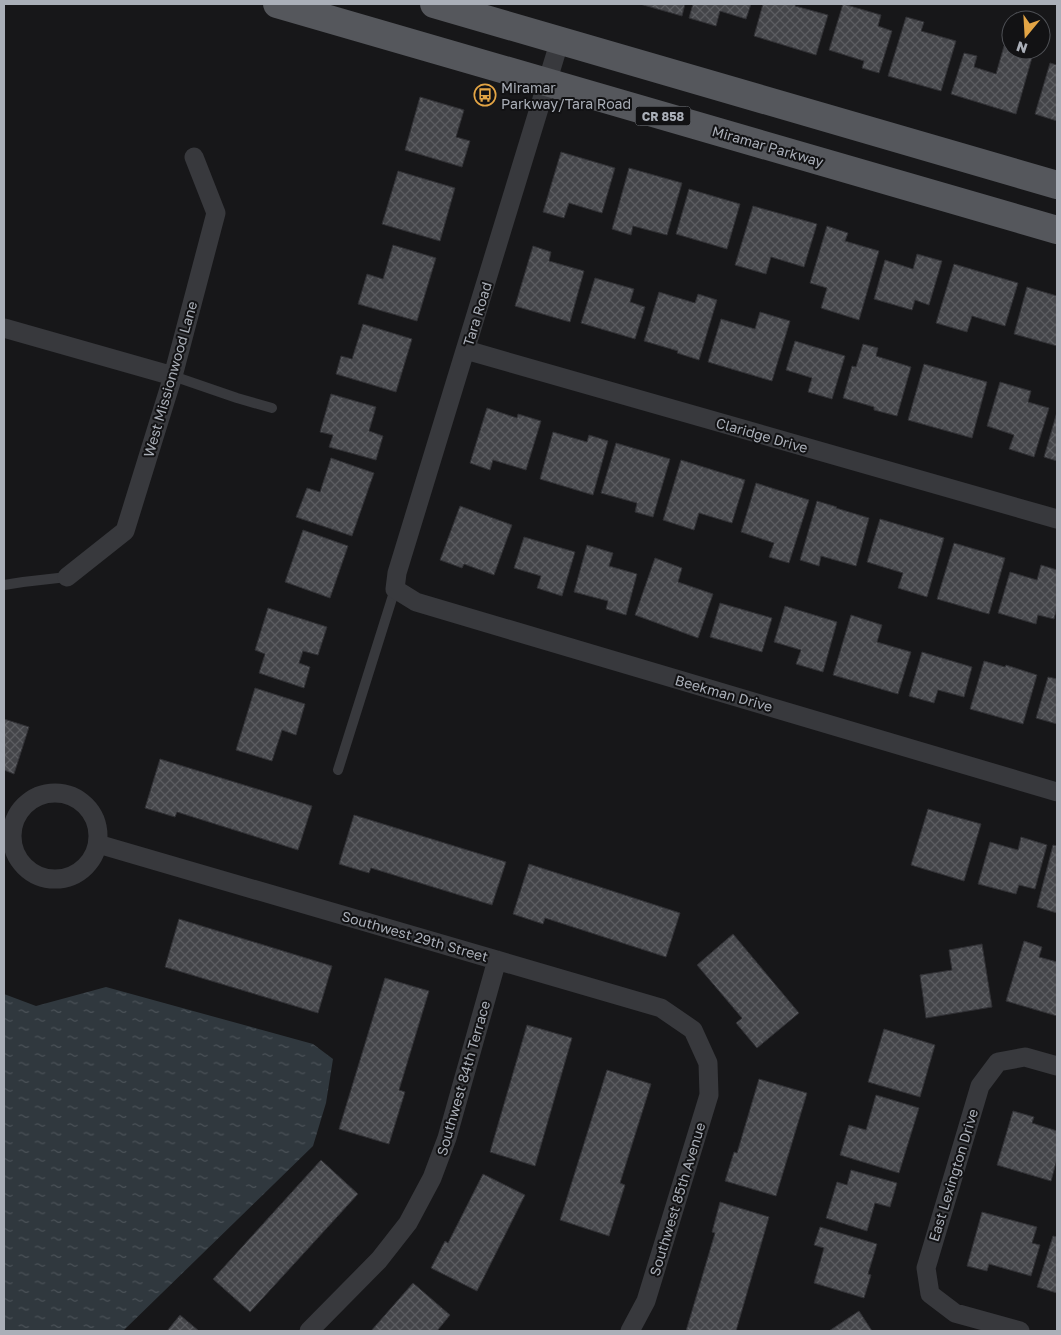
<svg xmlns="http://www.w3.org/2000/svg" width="1061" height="1335" viewBox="0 0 1061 1335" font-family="'Golos Text',sans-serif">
<defs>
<pattern id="water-ripples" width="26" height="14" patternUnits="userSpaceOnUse" patternTransform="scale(1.25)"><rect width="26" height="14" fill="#30383e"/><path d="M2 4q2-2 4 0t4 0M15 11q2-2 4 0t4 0" fill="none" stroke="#4b5258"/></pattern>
<pattern id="building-cross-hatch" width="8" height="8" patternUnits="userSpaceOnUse" patternTransform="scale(1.25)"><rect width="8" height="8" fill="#444549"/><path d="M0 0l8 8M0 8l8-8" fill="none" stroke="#5c5d61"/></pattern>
</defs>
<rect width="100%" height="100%" fill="#171719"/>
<path fill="url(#water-ripples)" d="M106 987 313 1044 333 1059 326 1103 313 1146 123 1331H4V994L36 1006Z"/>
<path fill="url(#building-cross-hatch)" stroke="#313135" d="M640 4H685L682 16Z
M693 4H751L746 19 720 11 716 26 689 18Z
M763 4H796L795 6 828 15 816 55 754 36Z
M843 4 881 15 878 26 892 31 879 73 862 68 864 61 829 50Z
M906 17 924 22 921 31 956 41 941 91 888 76Z
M1004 46 1011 48V50H1017L1033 54 1016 114 951 94 964 53 977 56 974 67 996 74Z
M1050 63 1057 65V121L1035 114Z
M420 97 464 110 456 137 470 141 462 167 405 150Z
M561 152 615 168 602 213 569 203 564 218 543 212Z
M629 168 682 183 667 235 633 226 631 235 612 229Z
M398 171 455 188 440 241 382 224Z
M689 189 740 204 727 249 676 234Z
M753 206 817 224 804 267 771 257 766 274 735 265Z
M827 226 848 233 845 241 879 251 859 320 821 308 827 288 810 283Z
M393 245 436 258 417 321 358 304 367 274 383 279Z
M533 246 551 252 549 261 584 271 570 322 515 306Z
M917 254 942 261 929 305 915 300 912 310 874 299 885 260 913 269Z
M954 264 1018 283 1005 326 972 316 967 332 936 323Z
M595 278 634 289 630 302 645 307 635 339 581 323Z
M1027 287 1057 296V346L1014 334Z
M659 292 695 303 698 294 717 300 699 360 677 353 678 351 644 341Z
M760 312 790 321 772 381 708 362 721 319 755 329Z
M363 324 412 339 396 392 336 374 341 356 352 359Z
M795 341 845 356 832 399 808 392 812 378 786 370Z
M863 344 878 348 876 356 911 367 897 416 874 410V407L843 398 852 366 856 367Z
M924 364 987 382 972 438 908 420Z
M1000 382 1031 391 1028 402 1049 408 1034 457 1009 449 1014 435 987 426Z
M331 394 376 407 369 431 383 436 376 460 329 447 333 435 320 432Z
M487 408 517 418 518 414 541 421 526 470 493 460 490 470 470 463Z
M1057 412V461L1044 457Z
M553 432 587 442 589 435 608 441 593 495 540 479Z
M616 443 670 459 653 517 635 512 637 503 601 493Z
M331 458 374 473 352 536 296 517 307 488 320 492Z
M681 460 745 480 732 523 699 513 694 530 663 520Z
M756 483 809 500 789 563 769 557 774 543 741 532Z
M817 501 837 507 836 508 869 518 856 566 821 556 819 566 800 560Z
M460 506 512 525 494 575 464 564 462 568 440 560Z
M880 519 944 538 927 597 898 588 903 573 867 562Z
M303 530 348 546 330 598 285 582Z
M524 537 575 552 562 596 537 588 541 576 514 568Z
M954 543 1005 558 989 614 937 599Z
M587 545 613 553 609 566 637 574 626 615 606 609 608 601 574 592Z
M655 558 682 568 678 582 713 594 698 638 635 615Z
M1041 565 1057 570V607L1054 619 1038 615 1036 624 998 613 1010 572 1037 580Z
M720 603 772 618 762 652 710 637Z
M785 606 837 622 823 672 796 664 801 650 774 642Z
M268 608 327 627 318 655 303 651 299 663 310 667 304 688 259 673 265 654 255 650Z
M851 615 882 625 877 642 911 652 898 694 833 675Z
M922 652 972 667 964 697 938 690 934 703 909 696Z
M984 661 1005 667 1006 665 1037 675 1023 724 970 709Z
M1048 677 1057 679V724L1036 718Z
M255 688 305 704 296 735 282 730 272 761 236 750Z
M4 719 29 727 14 774 4 770Z
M160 759 312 806 298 850 177 812 175 817 145 808Z
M928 809 981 824 964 881 911 865Z
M354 815 506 862 492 905 371 868 369 873 339 864Z
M1021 837 1047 845 1035 889 1019 885 1016 894 978 884 990 842 1018 850Z
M1053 845 1057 846V913L1037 907Z
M529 864 680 913 666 957 545 918 543 924 513 914Z
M179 919 332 966 318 1013 165 967Z
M733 934 799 1013 757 1048 736 1023 742 1018 697 965Z
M1024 941 1042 947 1039 957 1057 962V1016L1006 1001Z
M982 944 992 1007 926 1018 920 975 952 970 949 950Z
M385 978 429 991 399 1090 405 1092 389 1144 339 1129Z
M527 1025 572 1038 535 1166 490 1152Z
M884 1029 935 1045 920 1097 868 1082Z
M607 1070 651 1084 620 1183 625 1185 609 1236 560 1220Z
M759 1079 807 1093 776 1196 725 1181 734 1152 737 1153Z
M876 1095 919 1108 899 1173 840 1155 849 1125 866 1130Z
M1013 1111 1034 1117 1032 1123 1057 1131V1159L1051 1181 997 1165Z
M321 1160 358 1194 250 1312 213 1279Z
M851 1170 897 1183 890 1207 875 1203 867 1231 826 1218 837 1182 847 1185Z
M483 1174 525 1195 477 1291 431 1268 445 1241 448 1243Z
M720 1202 769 1217 736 1331H686L715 1233 712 1232Z
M982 1212 1037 1227 1032 1243 1040 1245 1031 1276 989 1264 987 1271 967 1266Z
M820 1227 877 1244 868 1274 871 1275 864 1298 814 1283 824 1248 814 1245Z
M1053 1236 1057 1237V1293L1037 1287Z
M413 1283 450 1315 437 1331H371Z
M859 1311 872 1331H829Z
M180 1315 199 1331H167Z"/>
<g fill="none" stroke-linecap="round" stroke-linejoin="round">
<path stroke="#38393d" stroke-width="10" d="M173 376 237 398 272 408
M4 585 23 582 67 577
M338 770 395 589"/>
<path stroke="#38393d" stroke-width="19" d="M560 40 397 573 395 589 416 602 1057 792
M4 328 173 376
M466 350 1057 519
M67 577 125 531 173 376 216 213 194 157
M12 836a43 43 0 1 1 86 0a43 43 0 1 1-86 0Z
M98 844 661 1008 693 1030 708 1063 709 1095 646 1301 630 1331
M309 1331 379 1260 408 1223 432 1178 447 1138 497 960
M1020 1331 955 1313 930 1294 926 1268 980 1086 998 1062 1025 1057 1057 1066"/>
<path stroke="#55575c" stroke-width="28" d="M277 4 1057 230
M434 4 1057 185"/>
</g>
<defs>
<g id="bus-ring" transform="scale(1.125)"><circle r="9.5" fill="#121214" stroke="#e3a545" stroke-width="1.5"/><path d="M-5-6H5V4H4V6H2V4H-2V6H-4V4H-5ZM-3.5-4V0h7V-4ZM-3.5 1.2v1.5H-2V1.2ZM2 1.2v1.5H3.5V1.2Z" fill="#e3a545"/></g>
</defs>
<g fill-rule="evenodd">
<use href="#bus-ring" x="485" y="95"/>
</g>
<g text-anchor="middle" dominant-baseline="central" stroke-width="4" stroke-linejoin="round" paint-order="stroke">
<rect fill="#121214" stroke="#7c8087" stroke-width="1" x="635.5" y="106.5" width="55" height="19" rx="4"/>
<g font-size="12" font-weight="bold" fill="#aaafb8">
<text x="663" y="116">CR 858</text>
</g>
<g font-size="14" fill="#aaafb8" stroke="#121214" text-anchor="start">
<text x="501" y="87">Miramar<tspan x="501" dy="16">Parkway/Tara Road</tspan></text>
</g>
<g font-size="14" fill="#aaafb8" stroke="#121214">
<text transform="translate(768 146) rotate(16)">Miramar Parkway</text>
<text transform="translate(477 314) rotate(-73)">Tara Road</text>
<text transform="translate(170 379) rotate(-74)">West Missionwood Lane</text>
<text transform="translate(762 435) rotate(16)">Claridge Drive</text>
<text transform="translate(724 693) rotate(16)">Beekman Drive</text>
<text transform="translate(415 936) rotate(16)">Southwest 29th Street</text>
<text transform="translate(463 1078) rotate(-74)">Southwest 84th Terrace</text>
<text transform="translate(953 1175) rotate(-73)">East Lexington Drive</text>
<text transform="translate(677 1199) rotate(-73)">Southwest 85th Avenue</text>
</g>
</g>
<rect width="1061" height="1335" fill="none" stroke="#aaafb8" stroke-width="10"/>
<g transform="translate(1026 35) rotate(198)"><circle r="24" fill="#121214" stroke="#4f5156"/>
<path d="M0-4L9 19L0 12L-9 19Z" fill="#e3a545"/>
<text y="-8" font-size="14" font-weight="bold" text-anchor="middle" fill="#aaafb8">N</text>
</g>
</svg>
